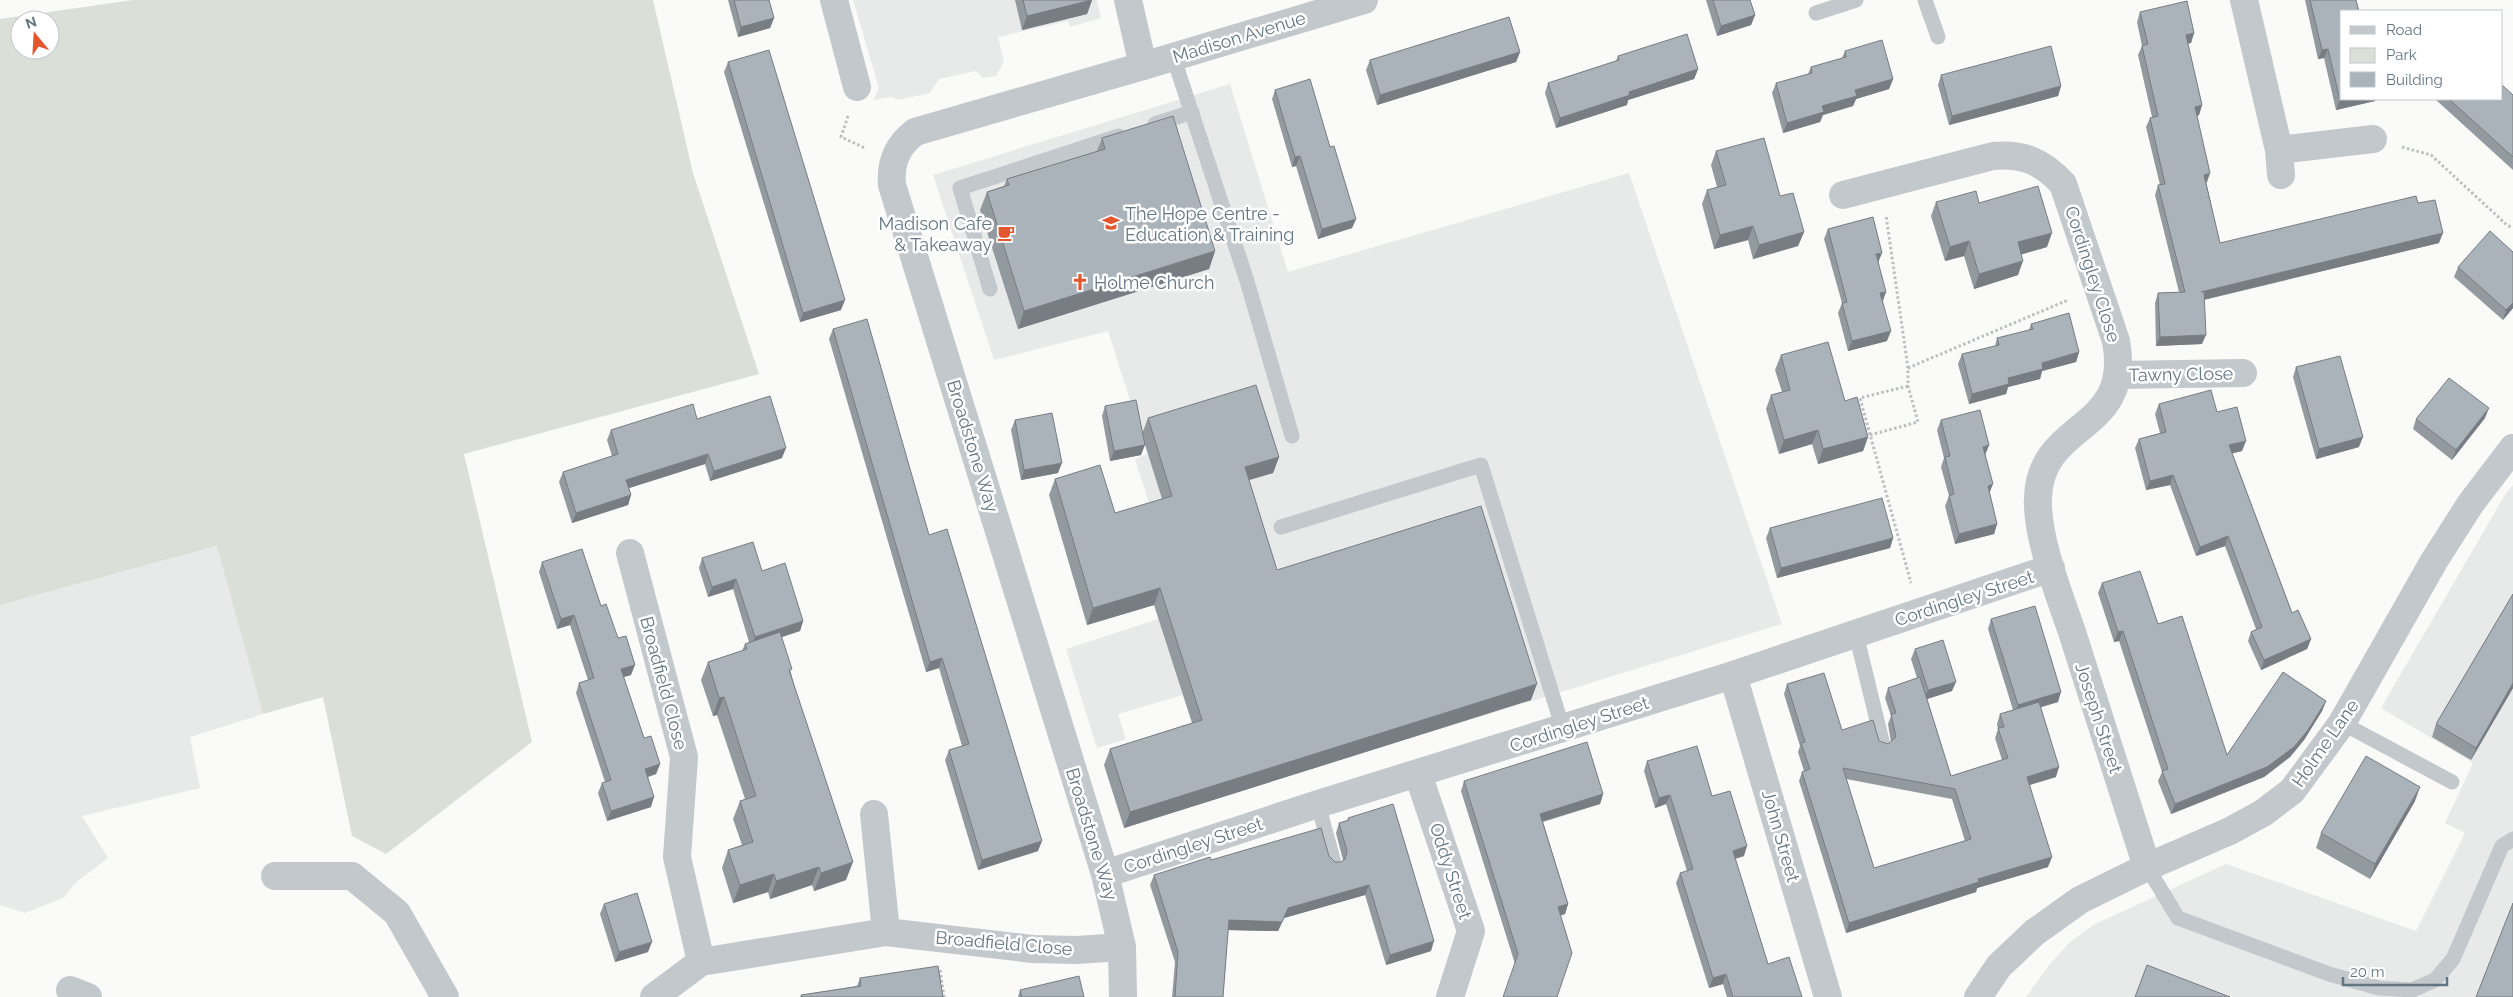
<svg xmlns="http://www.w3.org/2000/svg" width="2513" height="997" viewBox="0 0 2513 997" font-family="Raleway,sans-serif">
<rect width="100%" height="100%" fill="#fafaf8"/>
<path fill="#e8e9e9" d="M853 0H1097L1101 18 1070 27 1068 21 998 37 1004 61 996 76 983 78 976 71 939 79 930 93 898 100 892 97 873 100 879 88Z
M1230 84 1288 272 1629 173 1782 624 1246 789 1183 695 1118 714 1126 739 1097 748 1066 649 1183 611 1135 459 1147 454 1108 331 994 360 933 175Z
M2513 485V997H2026L2050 964 2070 942 2095 924 2226 864 2416 931 2465 833 2445 823 2473 763 2381 708 2506 493Z
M218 546 263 714 190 737 200 788 82 816 108 858 74 884 65 897 25 913 0 905V605Z"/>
<path fill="#dadfd7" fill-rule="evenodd" d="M133 0H653L693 173 759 374 464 454 532 742 386 854 352 836 323 697 263 714 217 546 0 605V19ZM20 20H50V50H20Z"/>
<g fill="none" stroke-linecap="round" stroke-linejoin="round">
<path stroke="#bbbfc2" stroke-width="3" stroke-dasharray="2.5 2.5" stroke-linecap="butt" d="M848 116 841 137 865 148
M2402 147 2431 155 2508 226 2513 227
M1908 368 2068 300
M1908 386 1860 398 1911 583
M1870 435 1918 422 1908 386V368L1886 215
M940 970 944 997"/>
<path stroke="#c3c8cc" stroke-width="15" d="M1925 0 1938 37
M1816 13 1856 0
M1173 56 1247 281 1292 436
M1155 124 1192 112
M990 289 960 188 1119 136
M1281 527 1481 465 1563 729
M1856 634 1883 745
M2342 723 2452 782
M1318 804 1334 863
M2147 867 2178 918 2329 974 2379 988 2412 990 2435 980 2453 959 2502 846 2513 839"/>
<path stroke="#c3c8cc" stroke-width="28" d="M834 0 857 87
M2244 0 2279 150 2373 139
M1143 66 1364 0
M2279 150 2281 175
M1843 195 1993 156C2023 153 2043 162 2063 184L2116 341C2133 434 2041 419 2038 497 2036 537 2059 594 2072 632 2097 711 2122 789 2147 867
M2118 375 2243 373
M630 553 684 757 677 857 701 962
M1733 675 1828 997
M1418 774 1471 931 1450 997
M874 814 886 932
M1105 874 1318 804 1733 675 2051 568
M275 876H352L397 913 445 997
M70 990 88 997
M654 997 701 962 886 932 1033 949 1076 950 1122 947
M1978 997 1999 966 2035 932 2080 900 2147 867 2230 831 2263 813 2292 791 2342 723 2434 561 2471 503 2513 448"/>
<path stroke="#c3c8cc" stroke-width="28" d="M1123 997 1122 947 1105 874 892 185C890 162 897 146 915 132L1143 66 1128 0"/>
</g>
<path fill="#929a9f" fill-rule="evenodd" d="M728 0H769L774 18 770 28 738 37Z
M1015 0H1092L1087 14 1022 30Z
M1706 0H1750L1755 15 1751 25 1717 36Z
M2305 0H2356L2375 101 2336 110 2324 58 2318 59Z
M2140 12 2194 33 2191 43H2187L2202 105 2199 115 2197 116 2207 182H2206L2220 243 2418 203 2439 243 2204 300 2202 344 2156 346 2155 303 2158 293 2179 292 2155 195 2158 185H2160L2146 127 2150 118 2152 117 2138 55 2142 46 2137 22Z
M1845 51 1893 79 1889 89 1856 99 1853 106 1823 115 1820 122 1783 133 1772 93 1776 83 1808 74 1811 67 1842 58Z
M1520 52 1516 62 1377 105 1366 70 1370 60Z
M1618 56 1698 69 1694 79 1628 100 1627 105 1556 128 1545 93 1548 83 1616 61Z
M728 62 841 310 800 322 724 72Z
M1941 75 2061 86 2058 96 1949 125 1938 85Z
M1275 90 1330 147 1356 219 1352 228 1318 239 1296 166 1292 167 1272 99Z
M2513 95V170L2435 99H2502Z
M1102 138 1215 251 1209 269 1018 329 980 210 987 192 1004 186 1007 179 1097 151Z
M1716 151 1780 196 1804 232 1798 246 1753 259 1748 240 1714 249 1702 204 1707 190 1717 187 1711 165Z
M1936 202 2047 247 2021 254 2018 275 1974 289 1964 256 1945 261 1931 216Z
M1828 229 1878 263 1886 292 1883 301 1887 341 1848 351 1838 313 1842 303 1824 239Z
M2513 252V308L2503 320 2454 277 2458 267Z
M2031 324 2079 352 2076 362 2042 371 2040 379 2008 387 2006 394 1969 404 1958 364 1962 354 1995 346 1997 338 2029 330Z
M833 329 929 535 1038 851 978 870 945 760 949 750 962 746 939 668 926 672 829 339Z
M1781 355 1845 401 1868 437 1863 451 1818 464 1812 444 1779 454 1766 409 1771 395 1782 392 1775 370Z
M2296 367 2359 447 2316 459 2293 377Z
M2159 404 2217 412 2242 451 2232 453 2292 613 2311 639 2307 649 2261 670 2248 641 2251 632 2256 629 2225 546 2196 556 2170 485 2146 490 2135 448 2139 439 2160 433 2155 414Z
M1105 406 1142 434 1148 418 1279 457 1273 473 1249 480 1277 570 1531 700 1124 828 1104 765 1110 749 1192 723 1154 605 1087 625 1049 495 1055 479 1115 513 1162 499 1143 438 1141 455 1110 461 1102 416Z
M2485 418 2452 460 2413 429 2416 419Z
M697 419 782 458 710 481 705 464 629 488 631 495 628 505 572 523 559 482 563 472 612 456 607 440 611 430Z
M1015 420 1058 473 1021 480 1011 430Z
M1941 420 1989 445 1985 455 1989 493 1997 524 1994 534 1955 544 1945 506 1949 496 1941 467 1944 458 1937 430Z
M1770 528 1893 538 1890 548 1777 578 1766 538Z
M702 558 762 571 803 621 800 631 782 637 791 673 846 880 814 891 812 885 770 899 768 892 733 903 722 868 728 850 742 845 733 819 740 801 745 799 717 715 713 716 701 680 708 662 742 651 745 644 749 642 733 589 708 597 699 568Z
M542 562 601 606 618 638 631 675 623 677 644 738 660 764 656 774 648 777 651 807 607 821 598 793 602 783 605 782 576 693 579 683 588 680 570 625 557 629 539 572Z
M2102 583 2158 624 2227 755 2326 701 2322 711 2304 740 2290 757 2264 777 2171 814 2158 781 2162 772 2119 641 2114 642 2098 593Z
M2513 594V688L2471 760 2432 737 2436 724Z
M1991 619 2058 702 2041 707 2056 777 2029 785 2048 867 1977 888 1976 892 1846 933 1799 781 1802 772 1804 771 1798 752 1800 746 1784 694 1787 684 1842 730 1888 744 1891 742 1888 724 1891 716 1885 698 1888 688 1917 678 1911 659 1915 649 1952 691 1927 699 1951 776 2002 760 1995 738 1998 729 1997 724 2000 714 2013 710 1988 629ZM1846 779 1952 799 1965 841 1874 868Z
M1647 761 1712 796 1744 856 1735 859 1768 964 1802 997H1727L1723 984 1709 988 1676 883 1680 873 1687 871 1666 804 1655 808 1644 771Z
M1464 781 1603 794 1600 804 1543 822 1568 904 1565 914 1561 915 1515 964 1461 791Z
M2415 801 2370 879 2316 848 2321 833Z
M1348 818 1431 951 1386 965 1365 895 1284 918 1278 931 1228 930 1223 997H1172L1175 962 1150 885 1154 875 1211 860 1329 856 1335 862H1341L1343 860 1336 833 1339 823 1347 821Z
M604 904 648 952 615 962 600 914Z
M860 978 943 997H800L801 995 857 986Z
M1020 990 1084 997H1018Z"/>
<path fill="#777d82" d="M1092 0 1087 14 1022 30 1027 16Z
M1755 15 1751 25 1717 36 1721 26Z
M774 18 770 28 738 37 741 27Z
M2194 33 2191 43 2182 45 2186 35Z
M2328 49 2324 58 2318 59 2322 50Z
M1520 52 1516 62 1377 105 1380 95Z
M1698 69 1694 79 1628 100 1627 105 1556 128 1560 118 1629 92Z
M1893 79 1889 89 1856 99 1853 106 1823 115 1820 122 1783 133 1787 123 1855 90Z
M2061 86 2058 96 1949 125 1952 116Z
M2347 99H2376L2375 101 2336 110 2340 100Z
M2202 105 2199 115 2191 117 2195 107Z
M1300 156 1296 166 1292 167 1295 157Z
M2210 173 2207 182 2200 184 2204 175Z
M1356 219 1352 228 1318 239 1322 229Z
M1753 226 1748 240 1714 249 1720 235Z
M1804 232 1798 246 1753 259 1759 245Z
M2052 233 2047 247 2013 257 2018 242Z
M2443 233 2439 243 2198 301 2201 292Z
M1969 241 1964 256 1945 261 1950 247Z
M1215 251 1209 269 1018 329 1024 311Z
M1882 253 1878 263 1876 254Z
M2023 261 2018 275 1974 289 1979 274Z
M1886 292 1882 301 1880 293Z
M845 300 841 310 800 322 803 313Z
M2513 303V308L2503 320 2506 310Z
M1891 331 1887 341 1848 351 1852 341Z
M2206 335 2202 344 2156 346 2160 337Z
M2079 352 2076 362 2042 371 2040 379 2008 387 2006 394 1969 404 1972 394 2042 363Z
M2489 408 2485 418 2452 460 2456 450Z
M1818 430 1812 444 1779 454 1784 440Z
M1868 437 1863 451 1818 464 1823 449Z
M2363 437 2359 447 2316 459 2319 449Z
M2246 441 2242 451 2226 455 2229 445Z
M1145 445 1141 455 1110 461 1114 451Z
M1989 445 1985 455 1979 457 1983 447Z
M786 448 782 458 710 481 714 471Z
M708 454 705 464 623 490 626 480Z
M1279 457 1273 473 1239 483 1245 467Z
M1062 463 1058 473 1021 480 1024 470Z
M2173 475 2170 485 2146 490 2150 481Z
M1993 484 1989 494 1988 486Z
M631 495 628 505 572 523 576 513Z
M1997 524 1994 534 1955 544 1959 534Z
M2228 536 2225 546 2196 556 2200 547Z
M1893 538 1890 548 1777 578 1781 568Z
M736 579 733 589 708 597 712 587Z
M1160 588 1154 605 1087 625 1093 608Z
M574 615 570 625 557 629 561 619Z
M803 621 800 631 751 647 755 637Z
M2123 631 2119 641 2114 642 2118 632Z
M2311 639 2307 649 2261 670 2264 660Z
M942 658 939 668 926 672 930 662Z
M635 665 631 675 617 679 621 669Z
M1956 682 1952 691 1924 700 1928 690Z
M2513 683V688L2471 760 2476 748Z
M1537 684 1531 700 1124 828 1130 812Z
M2061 692 2058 702 2014 715 2018 705Z
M724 697 717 715 713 716 719 698Z
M2326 701 2322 711 2304 740 2290 757 2264 777 2171 814 2175 804Z
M660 764 656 774 641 779 645 769Z
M2059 767 2056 777 2023 787 2027 777Z
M2420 787 2415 801 2370 879 2375 864Z
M1603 794 1600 804 1536 823 1540 814Z
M1670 795 1666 804 1655 808 1659 798Z
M654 797 651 807 607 821 611 811Z
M1042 841 1038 851 978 870 982 860Z
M1747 846 1744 856 1729 860 1733 851Z
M2052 857 2048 867 1977 888 1976 892 1846 933 1849 923 1978 879Z
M853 862 846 880 814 891 821 873Z
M819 867 812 885 770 899 776 881Z
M774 874 768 892 733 903 740 885Z
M1369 885 1365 895 1284 918 1278 931 1225 930 1229 920 1288 908Z
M1568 904 1565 914 1555 917 1558 907Z
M1434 941 1431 951 1386 965 1390 955Z
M652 942 648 952 615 962 619 952Z
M1726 974 1723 984 1709 988 1713 978Z"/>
<path fill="#aab3b9" stroke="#777d82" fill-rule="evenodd" d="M734 0H769L774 18 741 27Z
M1023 0H1092L1027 16Z
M1713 0H1750L1755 15 1721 26Z
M2310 0H2356L2359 11H2342V99H2347L2340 100 2328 49 2322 50Z
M2187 1 2194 33 2186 35 2202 105 2195 107 2210 173 2204 175 2220 243 2416 196 2418 203 2435 200 2443 233 2201 292 2204 291 2206 335 2160 337 2158 293 2185 292 2158 185 2165 184 2150 118 2158 116 2142 46 2148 44 2140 12Z
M1509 17 1520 52 1380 95 1370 60Z
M1687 34 1698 69 1629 92 1630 95 1560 118 1548 83 1619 60 1618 56Z
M1882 40 1893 79 1855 90 1857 96 1822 106 1824 112 1787 123 1776 83 1812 73 1811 67 1846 57 1845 51Z
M2051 46 2061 86 1952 116 1941 75Z
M769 50 845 300 803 313 728 62Z
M1310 79 1330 147 1334 146 1356 219 1322 229 1300 156 1295 157 1275 90Z
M2502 85 2513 95V157L2449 99H2502Z
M1173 116 1215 251 1024 311 987 192 1009 185 1007 179 1105 149 1102 138Z
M1764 138 1780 196 1793 193 1804 232 1759 245 1753 226 1720 235 1707 190 1726 185 1716 151Z
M2038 186 2052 233 2018 242 2023 261 1979 274 1969 241 1950 247 1936 202 1976 191 1979 203Z
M1873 217 1882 253 1876 254 1886 292 1880 293 1891 331 1852 341 1842 303 1847 302 1828 229Z
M2490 231 2513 252V303L2506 310 2458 267Z
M2069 313 2079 352 2042 363 2043 369 2008 378 2009 384 1972 394 1962 354 1999 345 1997 338 2033 329 2031 324Z
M867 319 929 535 947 529 1042 841 982 860 949 750 969 744 942 658 930 662 833 329Z
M1828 342 1845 401 1857 397 1868 437 1823 449 1818 430 1784 440 1771 395 1790 390 1781 355Z
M2340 356 2363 437 2319 449 2296 367Z
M2449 378 2489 408 2456 450 2416 419Z
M1256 385 1279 457 1245 467 1277 570 1481 506 1537 684 1130 812 1110 749 1202 720 1160 588 1093 608 1055 479 1100 465 1115 513 1172 496 1148 418Z
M2211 390 2217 412 2237 407 2246 441 2229 445 2292 613 2298 610 2311 639 2264 660 2251 632 2262 627 2228 536 2200 547 2173 475 2150 481 2139 439 2166 432 2159 404Z
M770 396 786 448 714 471 708 454 626 480 631 495 576 513 563 472 618 454 611 430 693 404 697 419Z
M1136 400 1145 445 1114 451 1105 406Z
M1980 410 1989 445 1983 447 1993 484 1988 486 1997 524 1959 534 1949 496 1954 494 1945 457 1950 456 1941 420Z
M1052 413 1062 463 1024 470 1015 420Z
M1882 498 1893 538 1781 568 1770 528Z
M753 542 762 571 785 563 803 621 755 637 736 579 712 587 702 558Z
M582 549 601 606 606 604 618 638 626 636 635 665 621 669 644 738 651 736 660 764 645 769 654 797 611 811 602 783 611 780 579 683 594 678 574 615 561 619 542 562Z
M2140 571 2158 624 2182 616 2227 755 2283 672 2326 701 2308 730 2294 747 2267 767 2175 804 2162 771 2168 769 2123 631 2118 632 2102 583Z
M2513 594V683L2476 748 2436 724Z
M2035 606 2061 692 2018 705 1991 619Z
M780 632 792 669 789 670 853 862 821 873 819 867 776 881 774 874 740 885 728 850 753 842 740 801 756 796 724 697 719 698 708 662 747 649 745 644Z
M1943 640 1956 682 1928 690 1915 649Z
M1824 673 1842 730 1873 720 1879 741 1888 744 1896 737 1891 714 1896 713 1888 688 1920 677 1951 776 2008 758 1998 728 2004 727 2000 714 2039 702 2059 767 2027 777 2052 857 1978 879 1979 882 1849 923 1802 772 1810 769 1801 743 1805 742 1787 684ZM1843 768 1955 789 1971 839 1874 868Z
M1587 742 1603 794 1540 814 1568 904 1558 907 1572 953 1557 997H1503L1518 954 1464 781Z
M1697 746 1712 796 1730 791 1747 846 1733 851 1768 964 1789 957 1802 997H1733L1726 974 1713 978 1680 873 1693 869 1670 795 1659 798 1647 761Z
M2366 756 2420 787 2375 864 2321 833Z
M1393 804 1434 941 1390 955 1369 885 1288 908 1282 922 1229 920 1223 997H1175L1178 952 1154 875 1210 857 1211 860 1321 828 1329 856 1335 862H1341L1345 859 1347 851 1339 823 1349 820 1348 818Z
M637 893 652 942 619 952 604 904Z
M2513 903V997H2476Z
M2147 965 2230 997H2135Z
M938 966 943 997H802L801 995 861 986 860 978Z
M1079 976 1084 997H1022L1020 990Z"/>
<defs>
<g id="school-bare" transform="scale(1.35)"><path d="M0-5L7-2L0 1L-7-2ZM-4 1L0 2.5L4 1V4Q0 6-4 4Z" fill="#e4572e" stroke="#fff" stroke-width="2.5" paint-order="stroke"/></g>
<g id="cafe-bare" transform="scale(1.35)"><path d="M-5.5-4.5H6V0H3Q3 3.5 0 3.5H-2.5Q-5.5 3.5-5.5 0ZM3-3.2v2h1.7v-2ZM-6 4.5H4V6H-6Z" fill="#e4572e" stroke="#fff" stroke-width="2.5" paint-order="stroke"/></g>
<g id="church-bare" transform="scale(1.35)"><path d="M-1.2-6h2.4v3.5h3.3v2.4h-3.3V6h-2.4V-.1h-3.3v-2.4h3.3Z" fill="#e4572e" stroke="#fff" stroke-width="2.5" paint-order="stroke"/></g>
</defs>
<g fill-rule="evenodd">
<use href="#school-bare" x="1111" y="223"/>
<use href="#cafe-bare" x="1006" y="233"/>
<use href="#church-bare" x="1080" y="282"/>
</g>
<g text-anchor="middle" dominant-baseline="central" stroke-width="5" stroke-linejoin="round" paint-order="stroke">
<g font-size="18" fill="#657683" stroke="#fff">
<text transform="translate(1239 37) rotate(-17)">Madison Avenue</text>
<text transform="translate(2093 274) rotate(72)">Cordingley Close</text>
<text transform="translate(2181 374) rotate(-1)">Tawny Close</text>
<text transform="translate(973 446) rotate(73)">Broadstone Way</text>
<text transform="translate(1964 598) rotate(-18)">Cordingley Street</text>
<text transform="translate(664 683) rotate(75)">Broadfield Close</text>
<text transform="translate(2099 718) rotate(72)">Joseph Street</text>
<text transform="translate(1579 724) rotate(-18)">Cordingley Street</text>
<text transform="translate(2325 743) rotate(-55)">Holme Lane</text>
<text transform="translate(1092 834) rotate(73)">Broadstone Way</text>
<text transform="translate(1781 836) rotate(74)">John Street</text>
<text transform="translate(1193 845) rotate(-18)">Cordingley Street</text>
<text transform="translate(1451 871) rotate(72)">Oddy Street</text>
<text transform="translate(1004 943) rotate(5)">Broadfield Close</text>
</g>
<g font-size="18" fill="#657683" stroke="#fff" text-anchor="start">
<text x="1125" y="213">The Hope Centre -<tspan x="1125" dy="21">Education &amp; Training</tspan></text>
<text x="992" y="223" text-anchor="end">Madison Cafe<tspan x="992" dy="21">&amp; Takeaway</tspan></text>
<text x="1094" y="282">Holme Church</text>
</g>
</g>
<rect x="2340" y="10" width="162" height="90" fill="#ffffff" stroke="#c1c8cd"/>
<rect x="2350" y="26" width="25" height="8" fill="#c3c8cc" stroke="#c1c8cd"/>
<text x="2386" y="35" font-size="15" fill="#657683">Road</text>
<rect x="2350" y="48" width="25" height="15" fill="#dadfd7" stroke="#c1c8cd"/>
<text x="2386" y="60" font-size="15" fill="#657683">Park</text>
<rect x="2350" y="72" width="25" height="15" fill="#aab3b9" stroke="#c1c8cd"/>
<text x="2386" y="85" font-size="15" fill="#657683">Building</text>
<g transform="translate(35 35) rotate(342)"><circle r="24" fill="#ffffff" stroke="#c1c8cd"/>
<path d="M0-4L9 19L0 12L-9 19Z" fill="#e4572e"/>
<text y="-8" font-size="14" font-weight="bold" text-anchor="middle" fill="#657683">N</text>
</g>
<path d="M2343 977v8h104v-8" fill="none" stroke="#657683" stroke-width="2.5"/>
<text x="2350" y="977" font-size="15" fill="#657683" stroke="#ffffff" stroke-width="4" paint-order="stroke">20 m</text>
</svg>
